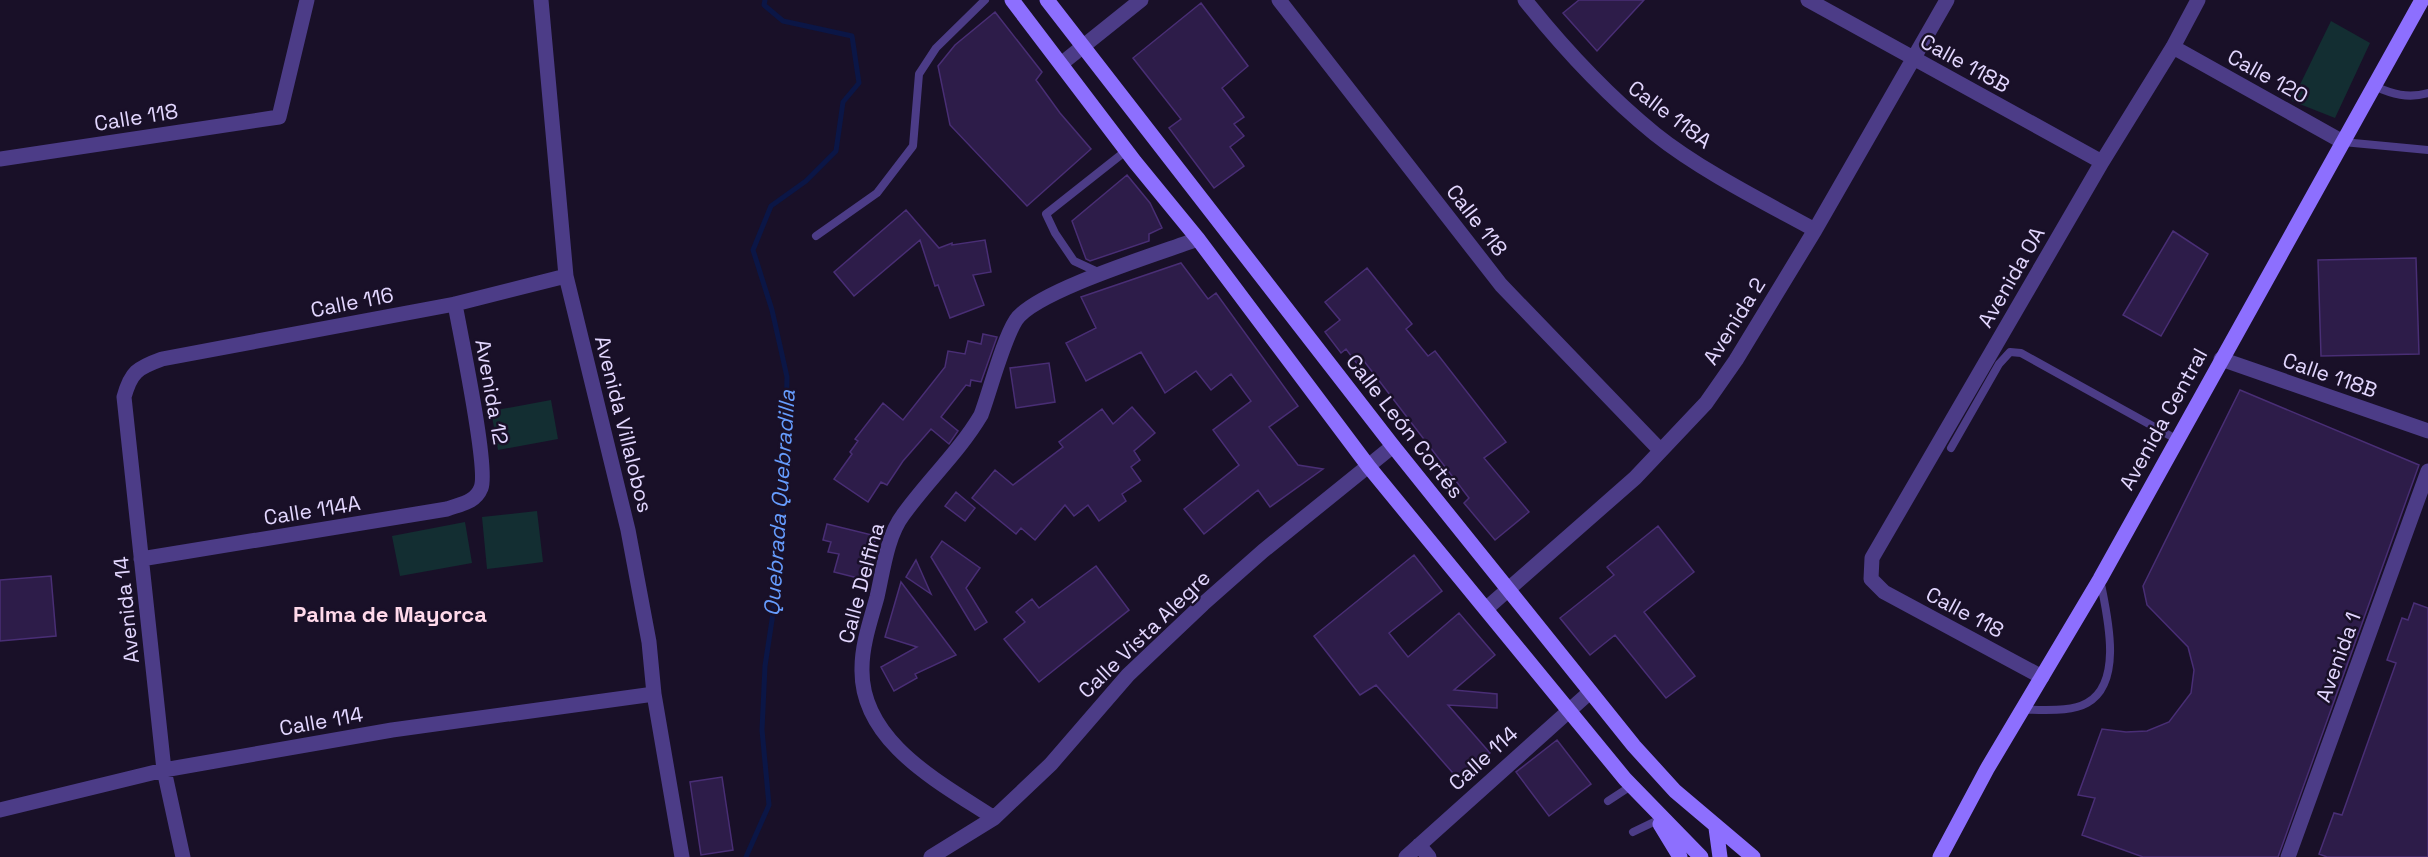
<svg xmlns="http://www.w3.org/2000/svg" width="2428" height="857" viewBox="0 0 2428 857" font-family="'Space Grotesk',sans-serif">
<rect width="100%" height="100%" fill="#191028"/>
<path fill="#132e32" d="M2331 21 2370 43 2335 118 2292 101Z
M551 400 558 439 498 450 491 411Z
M537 511 543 562 487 569 482 517Z
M465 522 472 563 400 576 392 536Z"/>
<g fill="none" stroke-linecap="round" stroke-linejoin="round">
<path stroke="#0b1646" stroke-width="5" d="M746 857 769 805 762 730 765 666 779 574 785 467 787 377 772 310 753 250 771 206 806 181 836 151 843 102 859 83 852 36 783 21 764 5 765 0"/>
</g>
<path fill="#2d1c49" stroke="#492e75" stroke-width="1.5" d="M1579 0H1644L1597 51 1563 13Z
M1201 3 1248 66 1222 88 1244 117 1234 124 1244 136 1230 147 1244 166 1214 188 1169 128 1181 119 1133 58Z
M995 12 1042 72 1036 80 1060 113 1091 149 1027 206 950 125 938 66 955 45Z
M1127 175 1150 203 1162 228 1149 234V241L1090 261 1086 259 1072 221Z
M906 210 939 248 952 243V245L985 240 991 272 973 275 984 305 950 318 938 285 935 286 920 240 854 296 834 272Z
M2173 231 2208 254 2161 336 2123 315Z
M2416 258 2419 354 2321 356 2318 260Z
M1181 263 1208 299 1216 293 1298 406 1269 427 1298 465 1323 469 1270 507 1258 490 1204 534 1184 509 1239 465 1213 430 1251 401 1231 374 1211 390 1196 371 1165 393 1141 352 1086 381 1066 343 1096 328 1081 297Z
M1367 268 1412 324 1406 329 1428 356 1435 351 1506 442 1484 458 1529 512 1495 540 1464 503 1469 498 1364 361 1358 365 1346 349 1341 353 1325 332 1340 320 1325 302Z
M983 334 997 337 981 382 971 380 970 386 966 385 941 417 958 431 949 444 931 429 903 461 887 485 881 482 868 502 834 479 852 454 850 452 858 441 855 439 883 403 903 420 945 367 948 351 965 354 968 341 981 344Z
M1049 363 1055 402 1016 408 1010 368Z
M2240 390 2419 465 2278 857H2143L2082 835 2095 798 2078 795 2102 729 2126 732 2147 731 2169 722 2191 693 2194 670 2188 647 2147 605 2143 586Z
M1132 407 1155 433 1134 451 1140 460 1131 467 1141 481 1122 494 1126 501 1099 521 1088 505 1074 516 1065 505 1035 540 1021 528 1016 534 972 498 995 470 1013 485 1063 447 1059 442 1102 409 1113 424Z
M956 492 975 508 965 521 945 506Z
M827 524 876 536 866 580 834 572 839 554 828 552 831 542 823 540Z
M1658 526 1694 572 1644 612 1695 676 1666 698 1615 635 1590 655 1560 618 1614 575 1607 567Z
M942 541 980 568 966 588 987 622 975 630 931 557Z
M1414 555 1442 591 1389 633 1408 657 1459 613 1495 655 1454 690 1497 694V708L1448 705 1490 753 1459 780 1376 685 1360 695 1314 636Z
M916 560 931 594 906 577Z
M1096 566 1129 610 1039 682 1004 639 1025 622 1016 612 1032 599 1039 608Z
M51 576 56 636 0 641V580Z
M901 582 956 655 915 674 917 678 894 691 881 667 917 647 885 637Z
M2414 603 2428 608V857H2327L2319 854 2334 813 2342 815 2396 663 2387 660 2402 618 2408 620Z
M1557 740 1591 784 1549 816 1516 772Z
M722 777 733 850 701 855 690 782Z"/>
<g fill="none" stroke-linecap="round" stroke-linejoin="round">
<path stroke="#4c3c87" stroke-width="8" d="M2374 86C2392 94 2408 99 2428 93
M2343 142 2428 150
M816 236 877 193 913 146 919 74 936 48 985 0
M1100 273 1074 261 1055 233 1046 214 1127 150
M1951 448 1999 364 2010 352 2021 353 2176 439
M2022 710C2042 709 2069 713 2087 703 2125 682 2106 611 2100 579
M1608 801 1631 786
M1633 832 1658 820"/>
<path stroke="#4c3c87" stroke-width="15" d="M541 0 566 276 628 530 649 642 654 694 682 857
M1279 0 1501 285 1660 450
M1525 0C1564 49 1606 94 1655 134 1700 170 1764 202 1815 230
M1808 0 2102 162
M2173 47 2343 142
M1061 64 1141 0
M0 159 279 117 307 0
M2221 359 2428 431
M141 559 447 509C460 504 475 503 481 488 489 469 460 333 455 304
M1487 608 1635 478 1706 403 1736 360 1815 230 1947 0
M2042 677 1884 592 1871 579 1872 558 2102 162 2173 47 2198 0
M0 810 164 770 392 730 654 694
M994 818C941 783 860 742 862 668 862 644 871 619 877 597 883 571 887 536 903 515 928 480 959 452 981 415 990 391 1003 340 1016 320 1035 291 1160 253 1198 239
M1419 845 1429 857
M183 857 164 770 124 397C131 372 137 368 162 359L455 304 566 276
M931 857 994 818 1051 764 1128 675 1203 604 1263 551 1393 446
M1406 857 1590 692
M2288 857 2428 471"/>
<path stroke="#8d6ffe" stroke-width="15" d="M1012 0 1135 162 1198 239 1369 467 1625 779 1701 857
M1047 0 1393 446 1634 746 1675 791 1753 857
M1660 824 1680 857
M1716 828 1720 857
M1940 857 1987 769 2100 579 2422 0"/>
</g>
<g text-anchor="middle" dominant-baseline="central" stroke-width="5" stroke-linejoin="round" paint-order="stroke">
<g font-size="21" fill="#e3d7ff" stroke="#191028">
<text transform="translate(1965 63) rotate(29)">Calle 118B</text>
<text transform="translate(2268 76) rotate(29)">Calle 120</text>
<text transform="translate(1670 114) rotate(37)">Calle 118A</text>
<text transform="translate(136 117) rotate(-9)">Calle 118</text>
<text transform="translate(1477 220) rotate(52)">Calle 118</text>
<text transform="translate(2011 277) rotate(-60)">Avenida 0A</text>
<text transform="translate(352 302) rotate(-11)">Calle 116</text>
<text transform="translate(1734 321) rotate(-58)">Avenida 2</text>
<text transform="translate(2330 375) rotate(19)">Calle 118B</text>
<text transform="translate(492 392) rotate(80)">Avenida 12</text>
<text transform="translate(2163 419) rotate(-61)">Avenida Central</text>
<text transform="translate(624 424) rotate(76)">Avenida Villalobos</text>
<text transform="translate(1405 426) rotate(52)">Calle León Cortés</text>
<text transform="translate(312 510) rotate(-9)">Calle 114A</text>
<text transform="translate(861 583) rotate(-75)">Calle Delfina</text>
<text transform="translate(126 610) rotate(-96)">Avenida 14</text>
<text transform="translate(1965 612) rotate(28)">Calle 118</text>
<text transform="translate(1144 634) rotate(-44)">Calle Vista Alegre</text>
<text transform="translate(2338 657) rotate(-70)">Avenida 1</text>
<text transform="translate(321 721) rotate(-10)">Calle 114</text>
<text transform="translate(1483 758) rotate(-42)">Calle 114</text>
</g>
<g font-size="22" font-style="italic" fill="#669cfe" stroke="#191028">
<text transform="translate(779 503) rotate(-86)">Quebrada Quebradilla</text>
</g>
<g font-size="22" font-weight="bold" fill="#ffd9ea" stroke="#191028">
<text x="390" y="614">Palma de Mayorca</text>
</g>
</g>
</svg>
